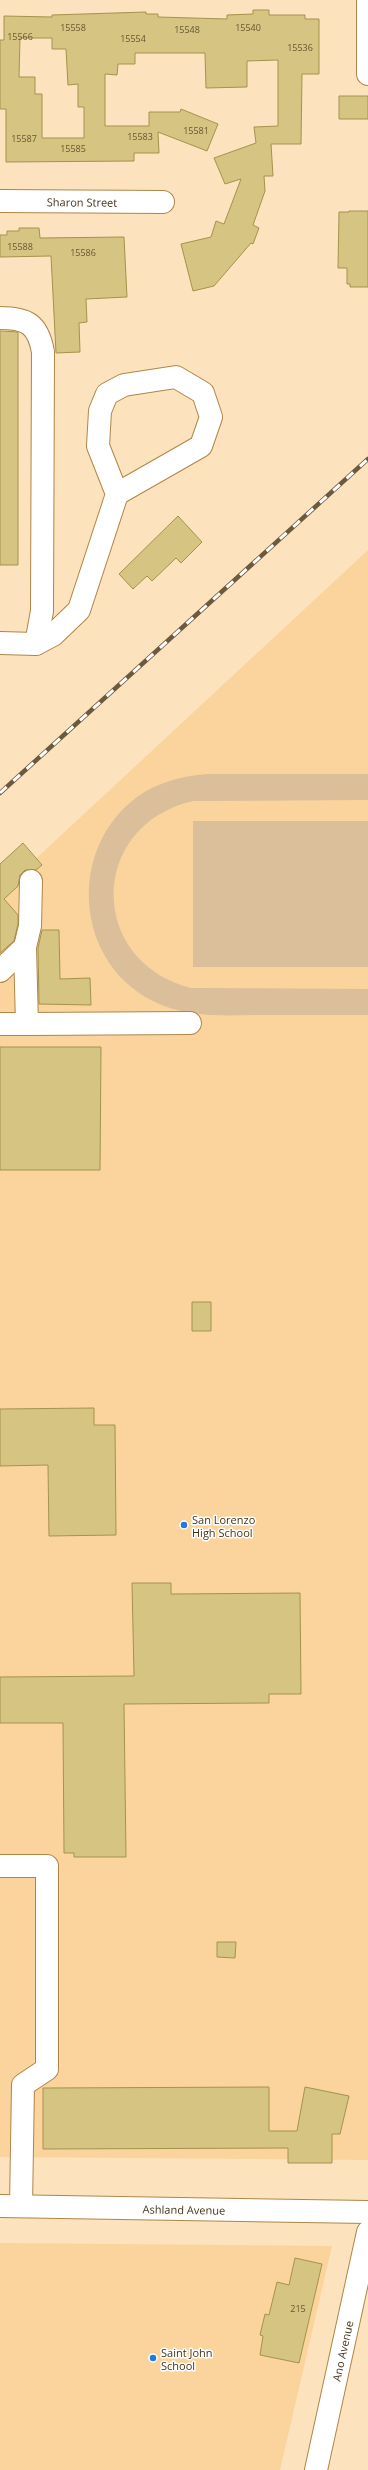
<svg xmlns="http://www.w3.org/2000/svg" width="368" height="2470" viewBox="0 0 368 2470" font-family="'Open Sans',sans-serif">
<rect width="100%" height="100%" fill="#fce2bd"/>
<path fill="#fbd49d" d="M368 550V2160L0 2157V892Z
M0 2243 332 2246 280 2470H0Z"/>
<path fill="#dabf9a" d="M207 774H368V800L193 801C88 825 87 962 191 988L368 989V1015C334 1015 300 1015 265 1015 227 1015 188 1019 153 1001 74 962 67 849 137 797 158 782 182 776 207 774Z
M193 821H368V967H193Z"/>
<path fill="#d5c482" stroke="#a4934c" fill-rule="evenodd" d="M253 10H269V15H305V19H319V74H302L301 144H271L273 176H264L265 191 253 225 259 228 253 244 251 243 214 286 193 291 181 244 211 237 216 221 224 224 241 179 225 184 214 158 256 143 254 127 278 126V60L247 61V87L206 88 205 53H135V64H118L117 75 105 74V126H149V112H180L181 109 218 124 207 151 158 132 159 153H134V161L6 162V109H0V40H4V16L52 17V15L146 12V14H158V17L227 19V15L253 14ZM20 38H52V49H66L68 85 78 84V107H84V138H42V94H35V77H19Z
M339 96H368V119H339Z
M349 211H368V287H350V284H347V268H338L339 212H349Z
M19 228H39L40 238 124 237 127 297 86 299 87 322 79 323 80 352 56 353 51 256 0 257V235H7V231H19Z
M0 331 18 332V565H0Z
M178 516 202 542 181 563 176 558 152 581 147 576 133 589 119 574Z
M23 843 42 865 36 870H25L20 875 18 886 4 899 18 915V924L14 941 0 953V864Z
M42 930H59L60 979 90 978 91 1005 39 1004 38 948Z
M0 1047H101L100 1170H0Z
M192 1302H211V1331H192Z
M94 1408V1425H115L116 1535 49 1536 48 1465 0 1466V1409Z
M132 1583H171V1594L300 1593 301 1694H269V1703L124 1704 126 1857H74V1853H64L63 1723H0V1677L134 1676Z
M217 1942H236L235 1958 217 1957Z
M269 2087V2131H297L305 2087 349 2096 340 2134H332V2163H288V2148L43 2149V2088Z
M295 2258 322 2264 299 2363 260 2355 263 2336 260 2335 265 2314 269 2315 277 2282 289 2285Z"/>
<g fill="none" stroke-linecap="round" stroke-linejoin="round">
<g stroke="#ae8648" stroke-width="24">
<g id="minor">
<path d="M368 0V74"/>
<path id="s1" d="M0 201 163 202"/>
<path d="M0 318C27 318 38 324 43 352L42 611 36 644 0 643"/>
<path d="M36 644 53 635 79 610 117 494 201 446 211 417 203 393 176 377 124 385 107 394 100 411 98 446 117 494"/>
<path d="M0 971 25 947"/>
<path d="M0 1024H27L25 947 30 926 31 881"/>
<path d="M27 1024 190 1023"/>
<path d="M0 1866H47V2069L23 2085 21 2206"/>
<path id="s2" d="M0 2206 368 2212"/>
<path id="s3" d="M316 2470 368 2232"/>
</g>
</g>
<use href="#minor" stroke="#fff" stroke-width="22"/>
<g stroke="#6d593d" stroke-width="4.5">
<path id="rail" d="M0 793 368 459"/>
</g>
<use href="#rail" stroke="#fff" stroke-width="3" stroke-dasharray="9" stroke-linecap="butt"/>
</g>
<g fill="#1f79e3" stroke="#fff" stroke-width="1.5">
<circle cx="184" cy="1525" r="4"/>
<circle cx="153" cy="2358" r="4"/>
</g>
<g text-anchor="middle" dominant-baseline="central" stroke-width="3" stroke-linejoin="round" paint-order="stroke">
<g font-size="9" fill="#695733">
<text x="73" y="27">15558</text>
<text x="248" y="27">15540</text>
<text x="187" y="29">15548</text>
<text x="20" y="36">15566</text>
<text x="133" y="38">15554</text>
<text x="300" y="47">15536</text>
<text x="196" y="130">15581</text>
<text x="140" y="136">15583</text>
<text x="24" y="138">15587</text>
<text x="73" y="148">15585</text>
<text x="20" y="246">15588</text>
<text x="83" y="252">15586</text>
<text x="298" y="2308">215</text>
</g>
<g font-size="11" fill="#453319" stroke="#fff">
<text stroke="none"><textPath href="#s1" startOffset="82">Sharon Street</textPath></text>
<text stroke="none"><textPath href="#s2" startOffset="184">Ashland Avenue</textPath></text>
<text stroke="none"><textPath href="#s3" startOffset="122">Ano Avenue</textPath></text>
</g>
<g font-size="11" fill="#453319" stroke="#fff" text-anchor="start">
<text x="192" y="1519">San Lorenzo<tspan x="192" dy="13">High School</tspan></text>
<text x="161" y="2352">Saint John<tspan x="161" dy="13">School</tspan></text>
</g>
</g>
</svg>
